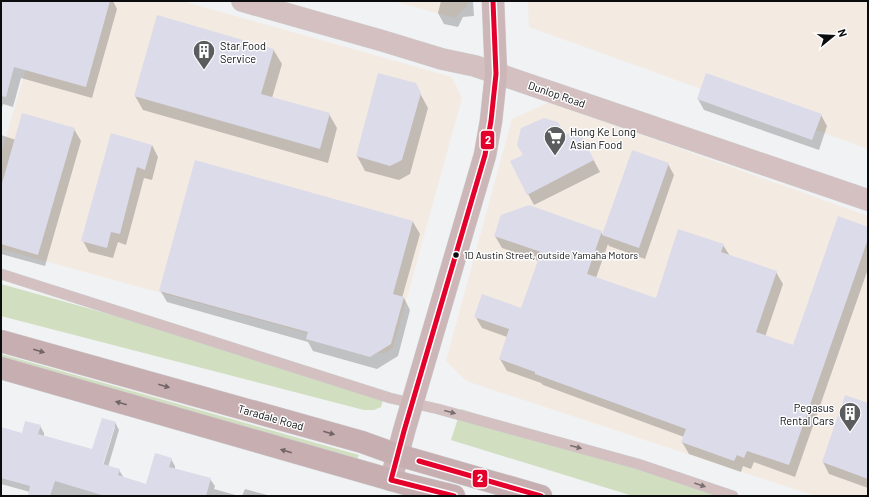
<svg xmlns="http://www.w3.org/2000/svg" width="869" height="497" viewBox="0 0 869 497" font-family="Barlow,sans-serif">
<rect width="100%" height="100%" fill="#f0f2f4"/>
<path fill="#f3eae2" d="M46 1H182L452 77 462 98 393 348 383 354 1 249V154Z
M393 1H467L468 5 455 18Z
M528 1H868V149L529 27Z
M550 102 868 216V496H815L466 381 446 361 512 119Z"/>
<path fill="#d1debf" d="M1 284 367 386 383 400 381 407 374 410H364L1 316Z
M1 354 359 455 357 459 1 359Z
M461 409 737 496H633L451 440Z"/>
<path fill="#0003" fill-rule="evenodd" d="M1 1H113L117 9 92 98 21 78 13 107 3 104 1 111Z
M441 1H473L474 16 463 17 458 27 444 24 438 13Z
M273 49 282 64 272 98 329 114 337 128 328 163 143 110 135 96Z
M415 84 428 108 410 174 399 180 365 171 357 156Z
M698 99 821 115 827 126 819 150 704 110Z
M74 129 81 141 45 266 1 254V135L16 140Z
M565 136 584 142 600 172 534 205 528 194Z
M152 145 158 157 152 180 144 178 126 245 118 242 113 258 89 252 83 241Z
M668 164 674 175 645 259 609 246 608 244 596 278 656 299 723 245 730 256 776 272 783 284 765 337 793 347 868 228V269L795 477 754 462 751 469 743 466 741 472 689 454 682 442 684 437 543 385 541 383 507 371 500 359 507 337 482 328 475 316 521 309 539 261 502 248 495 236 601 232 603 235Z
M413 222 420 234 402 298H404L410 310 398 356 377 369 313 351 308 342 167 302 160 290Z
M846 396 868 404V488L829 474 823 462Z
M115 422 119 430 108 467 119 470 124 478 147 485 171 459 175 466V469L210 479 215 486 214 489 239 496H29L30 492 1 484V429L22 434 40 426 44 433V436L93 450ZM113 427H115L102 469H100Z
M245 489 271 496H242Z"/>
<path fill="#dcdbe9" d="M1 1H110L86 87 14 67 6 97 1 96Z
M157 15 274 49 261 94 330 113 320 149 134 96Z
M378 73 416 83 421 93 402 160 390 166 356 156Z
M706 73 822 114 812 140 697 99Z
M22 113 75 128 38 255 1 244V187Z
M544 118 558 122 565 135 578 129 594 160 527 195 510 161 523 155 517 145 521 128Z
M111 133 152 145 145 170 137 167 120 234 111 232 107 248 81 241Z
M632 150 669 163 639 248 602 235Z
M195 160 413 221 393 294 404 297 391 344 370 357 306 339 308 332 159 291Z
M529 205 602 231 587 274 656 298 678 229 724 244 721 252 777 271 756 332 793 345 838 216 868 227V239L789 465 747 451 744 458 737 455 734 461 681 442 686 429 535 374V372L499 359 509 329 474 317 482 294 521 308 541 252 494 236 501 215Z
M845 395 868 403V479L822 462Z
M102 418 116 422 103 464 120 469 118 475 146 484 155 453 172 458 169 467 211 478 206 496H105L55 481 50 496H28L30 486 1 478V427L22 433 25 421 41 425 38 434 92 449Z"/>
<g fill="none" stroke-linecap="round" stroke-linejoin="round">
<g stroke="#cccdce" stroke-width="11">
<path id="service" d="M1 274 390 398 438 409 638 464 733 496"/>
</g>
<g stroke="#cccdce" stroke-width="22">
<path id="minor" d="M242 1 383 41 442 59 475 66 868 200"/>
</g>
<g stroke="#cccdce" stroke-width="23">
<path id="secondary" d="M391 480 404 431 485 155 491 121 496 74 493 1"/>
</g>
<g stroke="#cccdce" stroke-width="23">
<path id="trunk" d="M1 341 362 442 398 455 541 496
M1 368 409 485 454 496"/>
</g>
<use href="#service" stroke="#d4c0c1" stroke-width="10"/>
<use href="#minor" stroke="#d4c0c1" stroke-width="21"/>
<use href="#secondary" stroke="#cdb6b7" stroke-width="22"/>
<use href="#trunk" stroke="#c7aeb1" stroke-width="22"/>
<g stroke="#fefeff" stroke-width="8">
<path id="bus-1" d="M419 461 541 496
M454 496 391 480 404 431 485 155 491 121 496 74 493 1"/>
</g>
<use href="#bus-1" stroke="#e4002b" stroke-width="5"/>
</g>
<defs><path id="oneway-solid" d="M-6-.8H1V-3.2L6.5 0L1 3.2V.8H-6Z"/></defs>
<g fill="#726567">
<use href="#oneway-solid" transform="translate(39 351) rotate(16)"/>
<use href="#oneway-solid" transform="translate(164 386) rotate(16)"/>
<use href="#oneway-solid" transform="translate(121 403) rotate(-164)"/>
<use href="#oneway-solid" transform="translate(329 433) rotate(16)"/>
<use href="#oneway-solid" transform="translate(286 451) rotate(-164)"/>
</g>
<g fill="#7a6f70">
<use href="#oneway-solid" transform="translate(450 412) rotate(15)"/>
<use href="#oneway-solid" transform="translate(576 447) rotate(15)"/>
<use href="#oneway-solid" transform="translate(700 485) rotate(19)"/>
</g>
<defs>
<g id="building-pin" transform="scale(1.15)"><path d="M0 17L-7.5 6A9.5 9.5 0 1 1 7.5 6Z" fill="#5b5c5e" stroke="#fefeff"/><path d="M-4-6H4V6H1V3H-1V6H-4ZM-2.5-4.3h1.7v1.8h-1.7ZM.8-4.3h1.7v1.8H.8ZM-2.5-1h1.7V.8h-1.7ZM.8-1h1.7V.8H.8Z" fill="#fff"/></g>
<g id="supermarket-pin" transform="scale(1.15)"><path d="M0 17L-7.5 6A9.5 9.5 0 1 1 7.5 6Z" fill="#5b5c5e" stroke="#fefeff"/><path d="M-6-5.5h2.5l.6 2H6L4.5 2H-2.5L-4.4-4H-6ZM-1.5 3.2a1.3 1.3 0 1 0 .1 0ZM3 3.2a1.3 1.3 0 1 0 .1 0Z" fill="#fff"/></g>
</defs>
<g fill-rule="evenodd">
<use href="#building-pin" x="204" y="51"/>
<use href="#supermarket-pin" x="555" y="137"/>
<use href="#building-pin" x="850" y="413"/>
</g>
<circle fill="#0b0c0d" stroke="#fefeff" stroke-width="1.5" cx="456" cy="255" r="3.5"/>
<g text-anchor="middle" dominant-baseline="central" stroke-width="3" stroke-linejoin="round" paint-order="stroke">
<g font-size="10" fill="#0b0c0d" stroke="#fefeff" text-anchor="start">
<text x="464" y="255">1D Austin Street, outside Yamaha Motors</text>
</g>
<g font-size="11" fill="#0b0c0d" stroke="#fefeff" text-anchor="start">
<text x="220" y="45">Star Food<tspan x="220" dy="13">Service</tspan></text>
<text x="570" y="131">Hong Ke Long<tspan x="570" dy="13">Asian Food</tspan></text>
<text x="834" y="407" text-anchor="end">Pegasus<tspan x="834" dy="13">Rental Cars</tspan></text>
</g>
<g font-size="11" fill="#0b0c0d" stroke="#fefeff">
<text transform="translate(557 94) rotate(19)">Dunlop Road</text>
<text transform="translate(271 417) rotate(16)">Taradale Road</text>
</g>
</g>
<g stroke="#fefeff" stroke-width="1.5">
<rect x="480" y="130" width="15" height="20" rx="4" fill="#e4002b"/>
<rect x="472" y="469" width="16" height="19" rx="4" fill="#e4002b"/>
</g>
<g font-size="11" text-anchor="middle" font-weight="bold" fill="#fff">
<text x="488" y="144">2</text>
<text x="480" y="482">2</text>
</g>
<rect width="869" height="497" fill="none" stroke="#0b0c0d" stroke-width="4"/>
<g transform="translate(833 36) rotate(72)" stroke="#fefeff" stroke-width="3" paint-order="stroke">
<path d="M0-3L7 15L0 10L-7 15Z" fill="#0b0c0d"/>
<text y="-6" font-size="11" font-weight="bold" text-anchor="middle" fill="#0b0c0d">N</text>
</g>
</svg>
